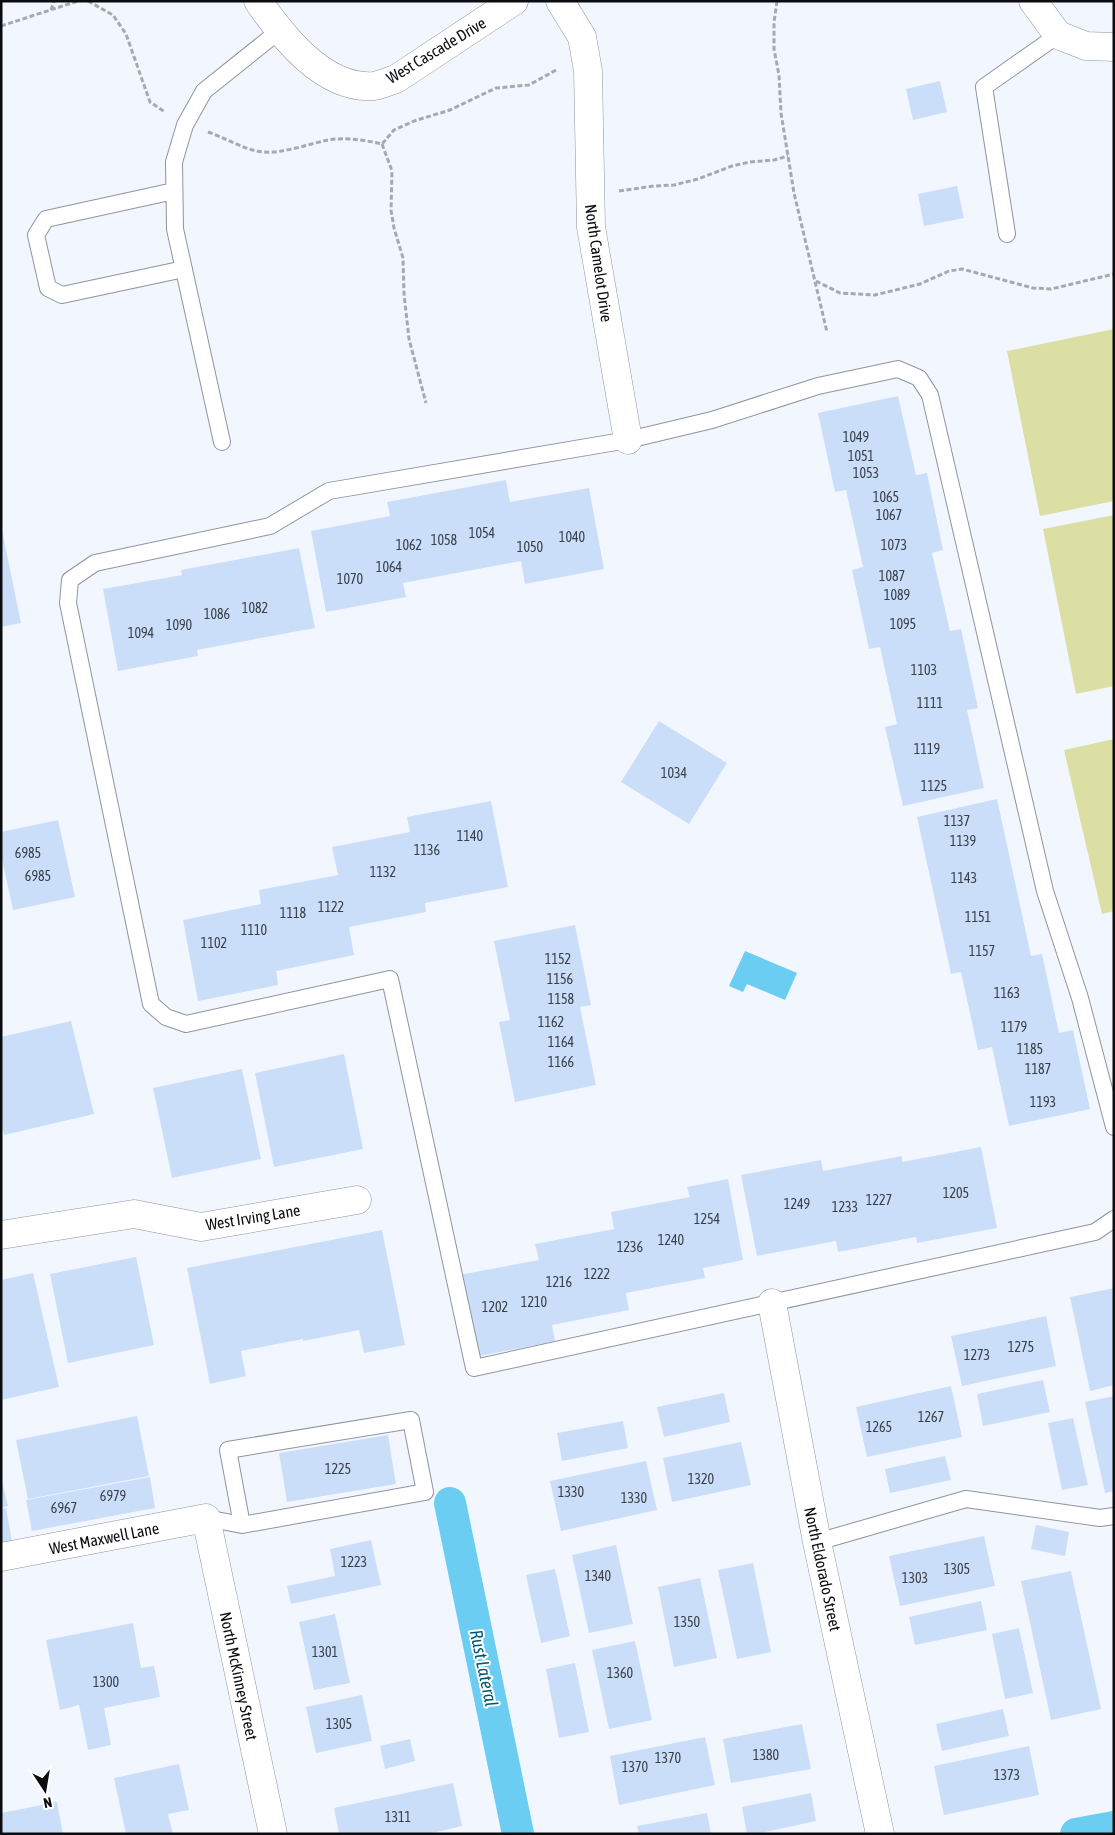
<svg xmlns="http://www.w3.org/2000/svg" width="1115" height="1835" viewBox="0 0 1115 1835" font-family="'Asap Condensed',sans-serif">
<rect width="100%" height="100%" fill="#f2f7ff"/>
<path fill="#dcdfa4" d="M1114 329V501L1040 516 1007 351Z
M1114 515V686L1076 694 1043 529Z
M1114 739V911L1102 914 1064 750Z"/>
<path fill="#6ccdf2" d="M745 951 797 973 785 1000 747 984 743 992 729 986Z"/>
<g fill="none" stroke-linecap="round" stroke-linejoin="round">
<path stroke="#6ccdf2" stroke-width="32" d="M450 1503 518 1834
M1076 1834 1114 1827"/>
</g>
<path fill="#cbdef9" d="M940 81 947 112 913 120 906 89Z
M957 186 964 218 924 226 918 194Z
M898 396 916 475 927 473 943 550 932 553 950 631 961 629 978 708 967 710 984 788 903 806 885 727 897 724 880 647 869 649 852 570 863 567 846 490 835 492 818 413Z
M506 480 510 502 589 488 604 569 525 584 521 561 403 583 406 597 326 612 311 531 390 516 387 502Z
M1 525 21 623 1 627Z
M299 548 315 628 197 650 198 656 118 671 103 589 182 575 181 570Z
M659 721 727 763 689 824 621 782Z
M997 799 1031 956 1042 954 1059 1033 1073 1030 1090 1109 1009 1126 992 1047 978 1050 961 972 951 974 917 817Z
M491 801 508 887 425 903 426 912 349 927 354 955 276 971 278 985 198 1001 183 920 261 904 259 890 338 875 332 847 410 832 407 817Z
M58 820 75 897 13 910 1 855V832Z
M575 925 591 1005 580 1007 596 1085 515 1102 499 1022 510 1020 494 941Z
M71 1021 94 1114 4 1135 1 1122V1037Z
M344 1054 363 1149 274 1167 255 1073Z
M242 1069 261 1159 172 1178 153 1088Z
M981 1147 997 1228 917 1243 916 1237 838 1252 836 1241 757 1256 741 1175 821 1160 823 1171 902 1156V1162Z
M728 1179 743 1260 703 1268 705 1278 626 1293 629 1310 552 1325 555 1341 475 1357 459 1275 539 1260 535 1244 614 1229 611 1212 690 1197 687 1187Z
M382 1230 405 1345 364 1353 359 1330 303 1341V1339L241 1351 246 1376 210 1384 187 1268Z
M136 1257 154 1345 68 1363 50 1274Z
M33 1273 59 1387 1 1400V1280Z
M1114 1288V1385L1090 1391 1070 1297Z
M1046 1316 1056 1366 962 1386 951 1336Z
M1043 1380 1050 1412 983 1426 977 1394Z
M951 1386 962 1437 867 1457 856 1407Z
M724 1393 730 1422 664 1437 657 1407Z
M1114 1396V1491L1105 1493 1085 1402Z
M137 1416 149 1476 28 1499 16 1440Z
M1073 1418 1088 1485 1062 1490 1048 1423Z
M623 1421 628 1448 562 1461 557 1433Z
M388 1435 396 1484 287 1502 279 1453Z
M741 1442 751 1485 672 1502 663 1458Z
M945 1456 951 1480 890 1493 885 1469Z
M646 1461 657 1510 561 1531 550 1481Z
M1 1477 8 1506 1 1508Z
M150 1477 155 1508 32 1531 26 1500Z
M6 1508 12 1541 1 1543V1509Z
M1036 1525 1069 1532 1065 1556 1031 1549Z
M984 1536 995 1586 900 1606 889 1556Z
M371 1540 381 1585 291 1604 287 1586 335 1576 330 1549Z
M616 1545 633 1624 589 1633 572 1555Z
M753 1563 771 1652 737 1659 718 1570Z
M555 1569 570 1636 541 1643 526 1575Z
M1071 1571 1101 1709 1051 1720 1021 1581Z
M700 1578 717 1658 674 1667 658 1587Z
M981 1601 987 1630 915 1645 909 1617Z
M335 1614 350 1683 314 1690 299 1622Z
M133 1623 141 1668 154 1666 160 1697 104 1708 111 1745 88 1750 79 1705 60 1710 46 1640Z
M1019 1628 1033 1693 1005 1699 992 1634Z
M635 1641 652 1720 609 1729 592 1650Z
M575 1663 589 1732 559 1738 546 1669Z
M362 1695 372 1741 316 1753 306 1707Z
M1003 1709 1009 1736 942 1751 936 1724Z
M802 1724 811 1769 731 1783 723 1739Z
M705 1737 715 1785 619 1805 610 1756Z
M410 1739 415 1761 385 1769 380 1746Z
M1029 1746 1039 1795 944 1815 934 1766Z
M179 1764 189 1810 168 1814 173 1834H126L114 1778Z
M453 1783 462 1826 428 1834H339L334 1808Z
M811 1793 816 1821 756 1834H747L742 1807Z
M57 1802 63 1834H1V1813Z
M707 1813 711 1834H639L637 1826Z"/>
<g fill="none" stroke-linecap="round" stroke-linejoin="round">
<g stroke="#8f949d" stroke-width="18">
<path id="lane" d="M174 191 46 219 36 235 48 288 62 295 184 269
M1007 234 984 87 1058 35
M222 442 175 229 174 162 185 125 204 91 279 31
M1114 1127 1080 998 1045 891 930 395 919 378 898 369 818 386 712 420 628 440 329 491 270 526 95 563 70 580 68 603 151 1004 166 1017 186 1024 390 979 474 1368 1095 1232 1114 1219
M206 1518 242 1525 425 1492 411 1420 228 1450 242 1525
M817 1542 966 1499 1100 1518 1114 1516"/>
</g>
<g stroke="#8f949d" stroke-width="29">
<path id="street" d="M258 1C283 37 324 90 374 86 381 85 389 81 396 79L514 1
M560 1 582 37 588 71 591 227 628 440
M1033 1 1058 35 1086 46 1114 47
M1 1235 134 1214 201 1227 357 1200
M772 1303 817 1542 880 1834
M1 1557 206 1518 273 1834"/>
</g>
<path stroke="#a6aab0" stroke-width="3" stroke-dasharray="5 2.5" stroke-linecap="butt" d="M88 1 113 15 126 34 150 102 165 112
M777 1 774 22V49L779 75 781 113 794 193 827 332
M51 10 54 1
M1 26 78 1
M208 132C226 138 244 150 263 152 281 154 309 144 328 140 346 137 364 140 382 144L394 130 414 121 450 110 496 88 529 85 558 69
M382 144 392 171 391 210 394 228 403 258 404 294 409 339 426 403
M619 191 654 186 674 185 698 179 732 166 750 162 774 160 788 156
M816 281 840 293 875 295 920 284 949 271 962 269 1033 288 1051 289 1114 274"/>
<use href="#lane" stroke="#fff" stroke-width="16"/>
<use href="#street" stroke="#fff" stroke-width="28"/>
</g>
<g text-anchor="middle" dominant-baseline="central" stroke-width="4" stroke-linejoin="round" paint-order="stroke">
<g font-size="14" fill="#3a404a">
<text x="856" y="437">1049</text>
<text x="861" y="456">1051</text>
<text x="866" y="473">1053</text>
<text x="886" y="497">1065</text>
<text x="889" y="515">1067</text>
<text x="482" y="533">1054</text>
<text x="572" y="537">1040</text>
<text x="444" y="540">1058</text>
<text x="409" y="545">1062</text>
<text x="894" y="545">1073</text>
<text x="530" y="547">1050</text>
<text x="389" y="567">1064</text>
<text x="892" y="576">1087</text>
<text x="350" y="579">1070</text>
<text x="897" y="595">1089</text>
<text x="255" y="608">1082</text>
<text x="217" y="614">1086</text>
<text x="903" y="624">1095</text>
<text x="179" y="625">1090</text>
<text x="141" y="633">1094</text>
<text x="924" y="670">1103</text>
<text x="930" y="703">1111</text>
<text x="927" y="749">1119</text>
<text x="674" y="773">1034</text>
<text x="934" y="786">1125</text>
<text x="957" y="821">1137</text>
<text x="470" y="836">1140</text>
<text x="963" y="841">1139</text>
<text x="427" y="850">1136</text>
<text x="28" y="853">6985</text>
<text x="383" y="872">1132</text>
<text x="38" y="876">6985</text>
<text x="964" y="878">1143</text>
<text x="331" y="907">1122</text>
<text x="293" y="913">1118</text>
<text x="978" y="917">1151</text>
<text x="254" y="930">1110</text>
<text x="214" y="943">1102</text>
<text x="982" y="951">1157</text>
<text x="558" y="959">1152</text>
<text x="560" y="979">1156</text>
<text x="1007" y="993">1163</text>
<text x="561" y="999">1158</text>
<text x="551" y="1022">1162</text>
<text x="1014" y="1027">1179</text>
<text x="561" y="1042">1164</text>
<text x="1030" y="1049">1185</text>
<text x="561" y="1062">1166</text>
<text x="1038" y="1069">1187</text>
<text x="1043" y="1102">1193</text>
<text x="956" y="1193">1205</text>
<text x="879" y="1200">1227</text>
<text x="797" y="1204">1249</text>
<text x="845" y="1207">1233</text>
<text x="707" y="1219">1254</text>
<text x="671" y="1240">1240</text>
<text x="630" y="1247">1236</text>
<text x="597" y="1274">1222</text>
<text x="559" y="1282">1216</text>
<text x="534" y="1302">1210</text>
<text x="495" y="1307">1202</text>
<text x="1021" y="1347">1275</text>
<text x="977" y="1355">1273</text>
<text x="931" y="1417">1267</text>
<text x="879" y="1427">1265</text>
<text x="338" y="1469">1225</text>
<text x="701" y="1479">1320</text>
<text x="571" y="1492">1330</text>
<text x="113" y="1496">6979</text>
<text x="634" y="1498">1330</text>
<text x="64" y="1508">6967</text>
<text x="354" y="1562">1223</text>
<text x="957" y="1569">1305</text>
<text x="598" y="1576">1340</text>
<text x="915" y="1578">1303</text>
<text x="687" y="1622">1350</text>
<text x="325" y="1652">1301</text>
<text x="620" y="1673">1360</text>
<text x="106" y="1682">1300</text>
<text x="339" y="1724">1305</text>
<text x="766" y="1755">1380</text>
<text x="668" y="1758">1370</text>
<text x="635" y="1767">1370</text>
<text x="1007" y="1775">1373</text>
<text x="398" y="1817">1311</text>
</g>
<g font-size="16" fill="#0a0c0f" stroke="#fff">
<text transform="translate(436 50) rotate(-31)">West Cascade Drive</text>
<text transform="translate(599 263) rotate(82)">North Camelot Drive</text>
<text transform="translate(253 1217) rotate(-9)">West Irving Lane</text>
<text transform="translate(104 1538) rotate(-11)">West Maxwell Lane</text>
<text transform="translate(823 1569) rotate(78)">North Eldorado Street</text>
<text transform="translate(239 1676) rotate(78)">North McKinney Street</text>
</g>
<g font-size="18" font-style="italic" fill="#005770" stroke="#fff">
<text transform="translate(484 1668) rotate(78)">Rust Lateral</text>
</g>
</g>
<rect width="1115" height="1835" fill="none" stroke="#0a0c0f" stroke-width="5"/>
<g transform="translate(45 1790) rotate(168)" stroke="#ffffff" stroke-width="4" paint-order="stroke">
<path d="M0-4L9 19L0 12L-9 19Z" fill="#0a0c0f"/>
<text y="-8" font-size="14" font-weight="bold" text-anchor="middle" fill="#0a0c0f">N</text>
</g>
</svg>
